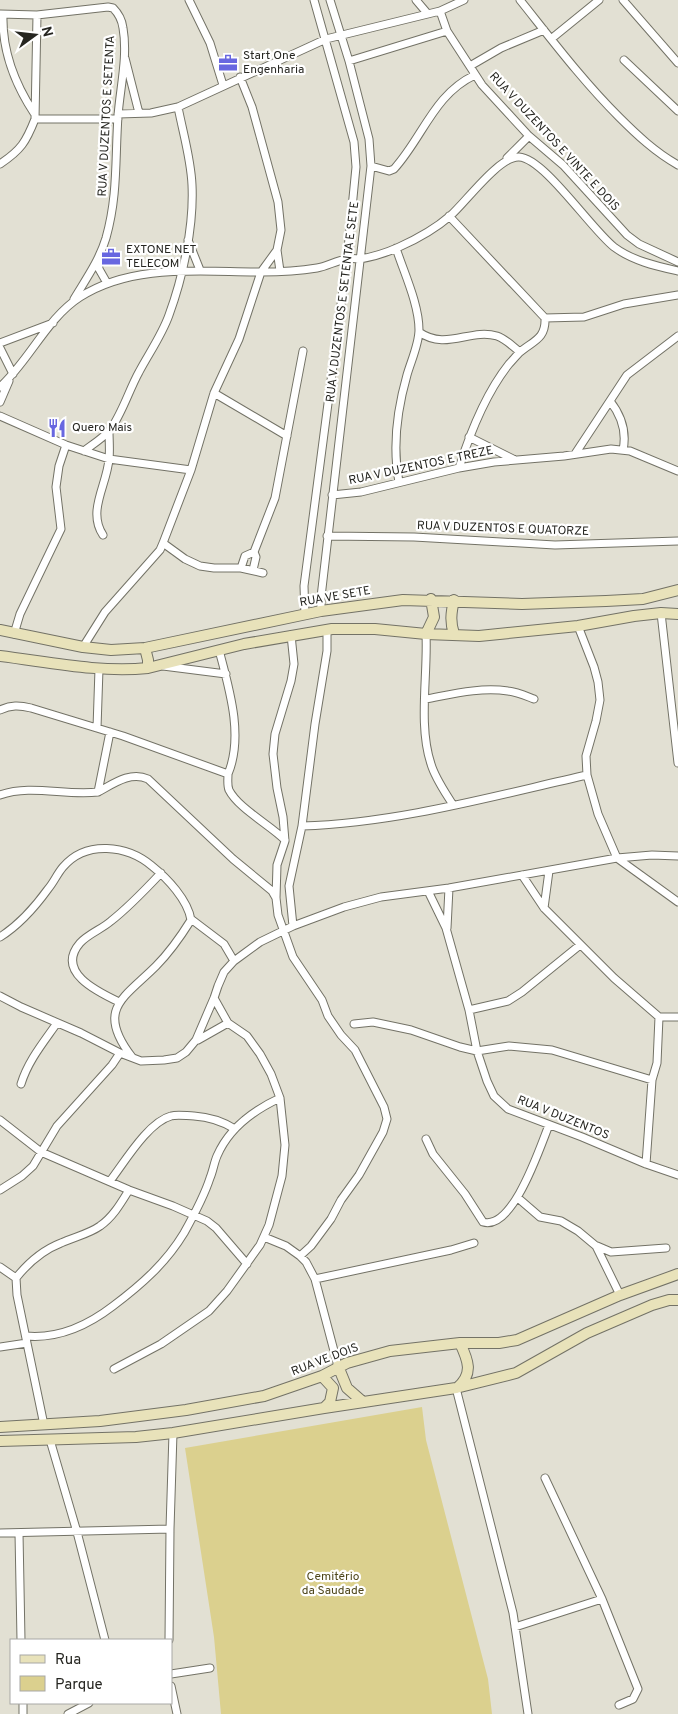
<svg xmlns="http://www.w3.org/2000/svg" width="678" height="1714" viewBox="0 0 678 1714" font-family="Overpass,sans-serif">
<rect width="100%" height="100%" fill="#e2e0d3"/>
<path fill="#dbd08e" d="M422 1407 426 1440 488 1679 492 1714H221L214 1637 185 1448Z"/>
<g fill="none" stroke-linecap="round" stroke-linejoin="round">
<g stroke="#737266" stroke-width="9">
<path id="street" d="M189 0 210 43 223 85
M416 0 427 13
M520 0C552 40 582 80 619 117 637 135 655 152 678 165
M623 0 678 63
M440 11 447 31 482 85 529 136 563 165 627 235 639 244 678 262
M0 14 37 15 108 7 113 8C119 14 122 20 123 28 128 57 120 88 118 116 115 160 118 195 106 238 99 261 86 279 74 299
M3 15C2 50 15 84 34 113
M551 39 599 0
M125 58 139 113
M624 60 678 111
M349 61 447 31
M470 66 501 48 544 30
M118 114 151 113 178 107 326 39 440 11 464 0
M35 119 37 15
M507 158 529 136
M0 164C21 150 26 142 35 119H118
M371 166 389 171 394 169C423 137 434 94 475 75
M449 216 545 318C546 340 532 341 519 353 516 356 512 361 509 364 486 393 470 433 459 468
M188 240 200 270
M396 248C404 273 419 304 419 330 419 344 411 361 407 375 397 410 392 445 399 482
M277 250 280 271
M98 260 99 269 107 283
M545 318 584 317 624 304 678 295
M419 332C446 351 470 328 497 336 506 339 512 346 520 352
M0 343 53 323
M0 348 13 374
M0 387C29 361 47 318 80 297 133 263 201 272 261 272 279 272 299 271 317 268 328 266 337 260 348 259 352 258 356 259 360 259 372 257 388 252 399 247 417 239 435 229 450 216 466 202 499 156 519 157 544 158 591 229 614 247 633 261 656 266 678 271
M214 393 287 436
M610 401C621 415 627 431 623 450
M0 402 9 381
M0 416 66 445 109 459 191 470
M469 437 513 459
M84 451C92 445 103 438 110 430 122 414 129 390 139 372 149 353 162 335 169 315 183 277 194 226 192 185 191 159 183 133 178 107
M575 454 627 375 678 336
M332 495 361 492 459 468 494 462 564 456 611 449 630 451 678 471
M103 535C87 511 107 485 109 459 110 450 109 440 109 431
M327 536 414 537 555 545 678 541
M163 543 185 559 200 566 214 568H241L263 573
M241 568 245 556 254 552 275 498 303 351
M253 570 256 557 254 552
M321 611V597L371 166 369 139 349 61 330 0
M661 613 678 763
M305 615 304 586 347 259 356 167 354 142 314 0
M578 626 594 667 598 682 600 700 596 721 586 756 587 775 598 814 617 858 678 902
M14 634 20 614 33 587 61 529 56 487 59 466 66 445
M426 634C428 675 418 725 431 764 435 778 445 792 453 805
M83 647 105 612 160 550 163 543 191 470 214 393 239 339 261 272 277 250 281 230 278 202 252 107 240 77
M219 650C229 688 244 736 228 774
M163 666 226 674
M426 699C453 694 480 687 508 691 517 692 526 696 534 699
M0 710C11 705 19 705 31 708L123 736 228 774C228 779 227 785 229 790 238 808 270 825 285 840
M97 728 99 669
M98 792C113 784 130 771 148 779L233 859 272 891 276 898
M0 795C31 784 65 796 98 792L110 732
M302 826C398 823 493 796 587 775
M522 875 544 908 614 978 659 1017H678
M428 891 446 928 469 1010 477 1051 487 1081 494 1096 508 1109 582 1137 646 1164 678 1175
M544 908 549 871
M191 919 224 944 234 961
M293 926 289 886 302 826 315 724 327 651V629
M447 928 449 888
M0 937C19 925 35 907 48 889 54 882 57 874 63 867 86 840 127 845 152 866 167 878 188 900 191 920 181 936 169 953 156 966 124 998 95 1009 132 1057
M0 996 21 1007 81 1033 120 1053 141 1061 164 1060 177 1058 186 1052 196 1040 214 998 218 986 224 972 234 961 260 942 293 926 344 907 381 897 449 888 617 858 652 855 678 856
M119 1002C98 992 55 972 80 943 88 934 102 929 111 921 129 907 145 890 161 873
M469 1010 508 1001 522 992 580 945
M354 1024 373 1022 411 1030 460 1047 477 1051 509 1046 552 1050 652 1080
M198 1040 228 1023
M21 1084C28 1061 43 1043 57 1023
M0 1120 41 1152 129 1190 173 1206 207 1221 216 1228 247 1264
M426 1139 433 1154 465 1194 483 1222C513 1231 540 1147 549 1125
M646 1164 652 1080 657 1063 659 1017
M110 1181C124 1163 148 1122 171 1116 178 1114 187 1116 194 1116 210 1117 222 1121 235 1129
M0 1190 22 1176 33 1166 57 1126 112 1065 120 1053
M518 1198 540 1217 561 1221 578 1231 596 1246 620 1295
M264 1237 286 1246 300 1256 311 1246 331 1219 341 1200 359 1175 383 1132 387 1119 384 1107 355 1050 341 1035 328 1016 322 1000 293 957 278 915 276 898 277 865 285 841 283 817 277 788 273 754 275 734 291 681 294 664 291 635
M597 1246 611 1252 666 1248
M300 1256 306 1262 315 1279 338 1366
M0 1267 16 1278
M16 1278 17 1295 44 1425
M16 1278C28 1263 43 1250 61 1243 74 1237 89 1234 100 1226 113 1217 121 1203 129 1190
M315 1279 451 1250 474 1243
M26 1336C59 1339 87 1326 113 1306 141 1285 166 1263 184 1233 194 1215 204 1197 210 1178 213 1171 214 1163 217 1156 229 1128 254 1110 280 1098
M0 1347 27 1343
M114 1369 161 1344 209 1311 227 1291 260 1245 269 1225 282 1176 285 1145 280 1098 271 1074 260 1054 247 1036 228 1023 214 998
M456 1388 513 1613 528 1714
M50 1440 77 1532 105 1640
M545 1478 602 1599 638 1689 633 1699 619 1705
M0 1533 170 1529
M19 1533 21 1640
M515 1627 602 1599
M169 1640 170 1529 173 1433
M171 1674 210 1668
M171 1686 177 1714
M23 1703V1714
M68 1714 89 1703"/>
</g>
<g stroke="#737266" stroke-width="12">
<path id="secondary" d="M0 630 83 647 111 650 145 648 321 611 403 600 522 604 606 601 643 599 678 590
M426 634 434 617 431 599
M454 634C450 622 451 613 454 600
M145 648 148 660V668
M0 656C49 662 99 673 148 668L244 644 332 629H375L426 634 479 636 578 626 634 616 661 613 678 614
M338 1366 347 1388 363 1402
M322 1376 333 1388 330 1402 324 1408
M457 1388C474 1374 468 1360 460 1343
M0 1427 100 1421 186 1410 264 1396 322 1376 347 1363 390 1351 460 1343H499L517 1340 620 1295 678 1274
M0 1441 136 1437 173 1433 324 1408 456 1388 516 1373 587 1333 652 1305 669 1300H678"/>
</g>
<use href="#street" stroke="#fff" stroke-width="7"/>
<use href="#secondary" stroke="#e8e2ba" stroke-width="10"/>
</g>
<defs>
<g id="office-bare" transform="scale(1.5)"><path d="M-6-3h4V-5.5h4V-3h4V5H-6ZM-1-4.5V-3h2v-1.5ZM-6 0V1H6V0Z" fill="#6867e0" stroke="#fff" stroke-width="2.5" paint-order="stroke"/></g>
<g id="restaurant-bare" transform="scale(1.5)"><path d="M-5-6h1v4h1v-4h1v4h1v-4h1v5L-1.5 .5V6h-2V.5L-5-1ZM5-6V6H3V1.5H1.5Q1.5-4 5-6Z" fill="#6867e0" stroke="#fff" stroke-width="2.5" paint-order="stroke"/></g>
</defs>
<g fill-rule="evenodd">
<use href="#office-bare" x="228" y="63"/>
<use href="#office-bare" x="111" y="257"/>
<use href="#restaurant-bare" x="57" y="428"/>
</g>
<g text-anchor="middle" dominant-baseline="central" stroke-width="4.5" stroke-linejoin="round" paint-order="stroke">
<g font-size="12" fill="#262621" stroke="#fff" text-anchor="start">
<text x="243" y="56">Start One<tspan x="243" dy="14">Engenharia</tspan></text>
<text x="126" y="250">EXTONE NET<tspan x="126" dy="14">TELECOM</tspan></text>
<text x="72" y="428">Quero Mais</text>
</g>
<g font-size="12" fill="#262621" stroke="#fff">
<text transform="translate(107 116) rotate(-87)">RUA V DUZENTOS E SETENTA</text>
<text transform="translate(554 142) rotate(47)">RUA V DUZENTOS E VINTE E DOIS</text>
<text transform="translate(343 302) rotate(-83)">RUA V DUZENTOS E SETENTA E SETE</text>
<text transform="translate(421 466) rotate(-12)">RUA V DUZENTOS E TREZE</text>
<text transform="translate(503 529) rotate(2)">RUA V DUZENTOS E QUATORZE</text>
<text transform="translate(335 597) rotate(-10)">RUA VE SETE</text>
<text transform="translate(563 1118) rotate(22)">RUA V DUZENTOS</text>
<text transform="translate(325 1360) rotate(-21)">RUA VE DOIS</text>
</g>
<g font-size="12" fill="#4f471c" stroke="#fff">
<text x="333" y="1577">Cemitério<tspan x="333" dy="14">da Saudade</tspan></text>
</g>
</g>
<rect x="10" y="1639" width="162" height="65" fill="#ffffff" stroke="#a8a8a6"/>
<rect x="20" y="1655" width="25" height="8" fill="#e8e2ba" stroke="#a8a8a6"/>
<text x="55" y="1664" font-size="15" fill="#262621">Rua</text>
<rect x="20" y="1676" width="25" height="15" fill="#dbd08e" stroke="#a8a8a6"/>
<text x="55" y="1689" font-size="15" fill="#262621">Parque</text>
<g transform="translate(35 35) rotate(75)" stroke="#ffffff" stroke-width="4" paint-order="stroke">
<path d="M0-4L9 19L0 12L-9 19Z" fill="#262621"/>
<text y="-8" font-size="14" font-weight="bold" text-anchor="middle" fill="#262621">N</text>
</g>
</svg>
